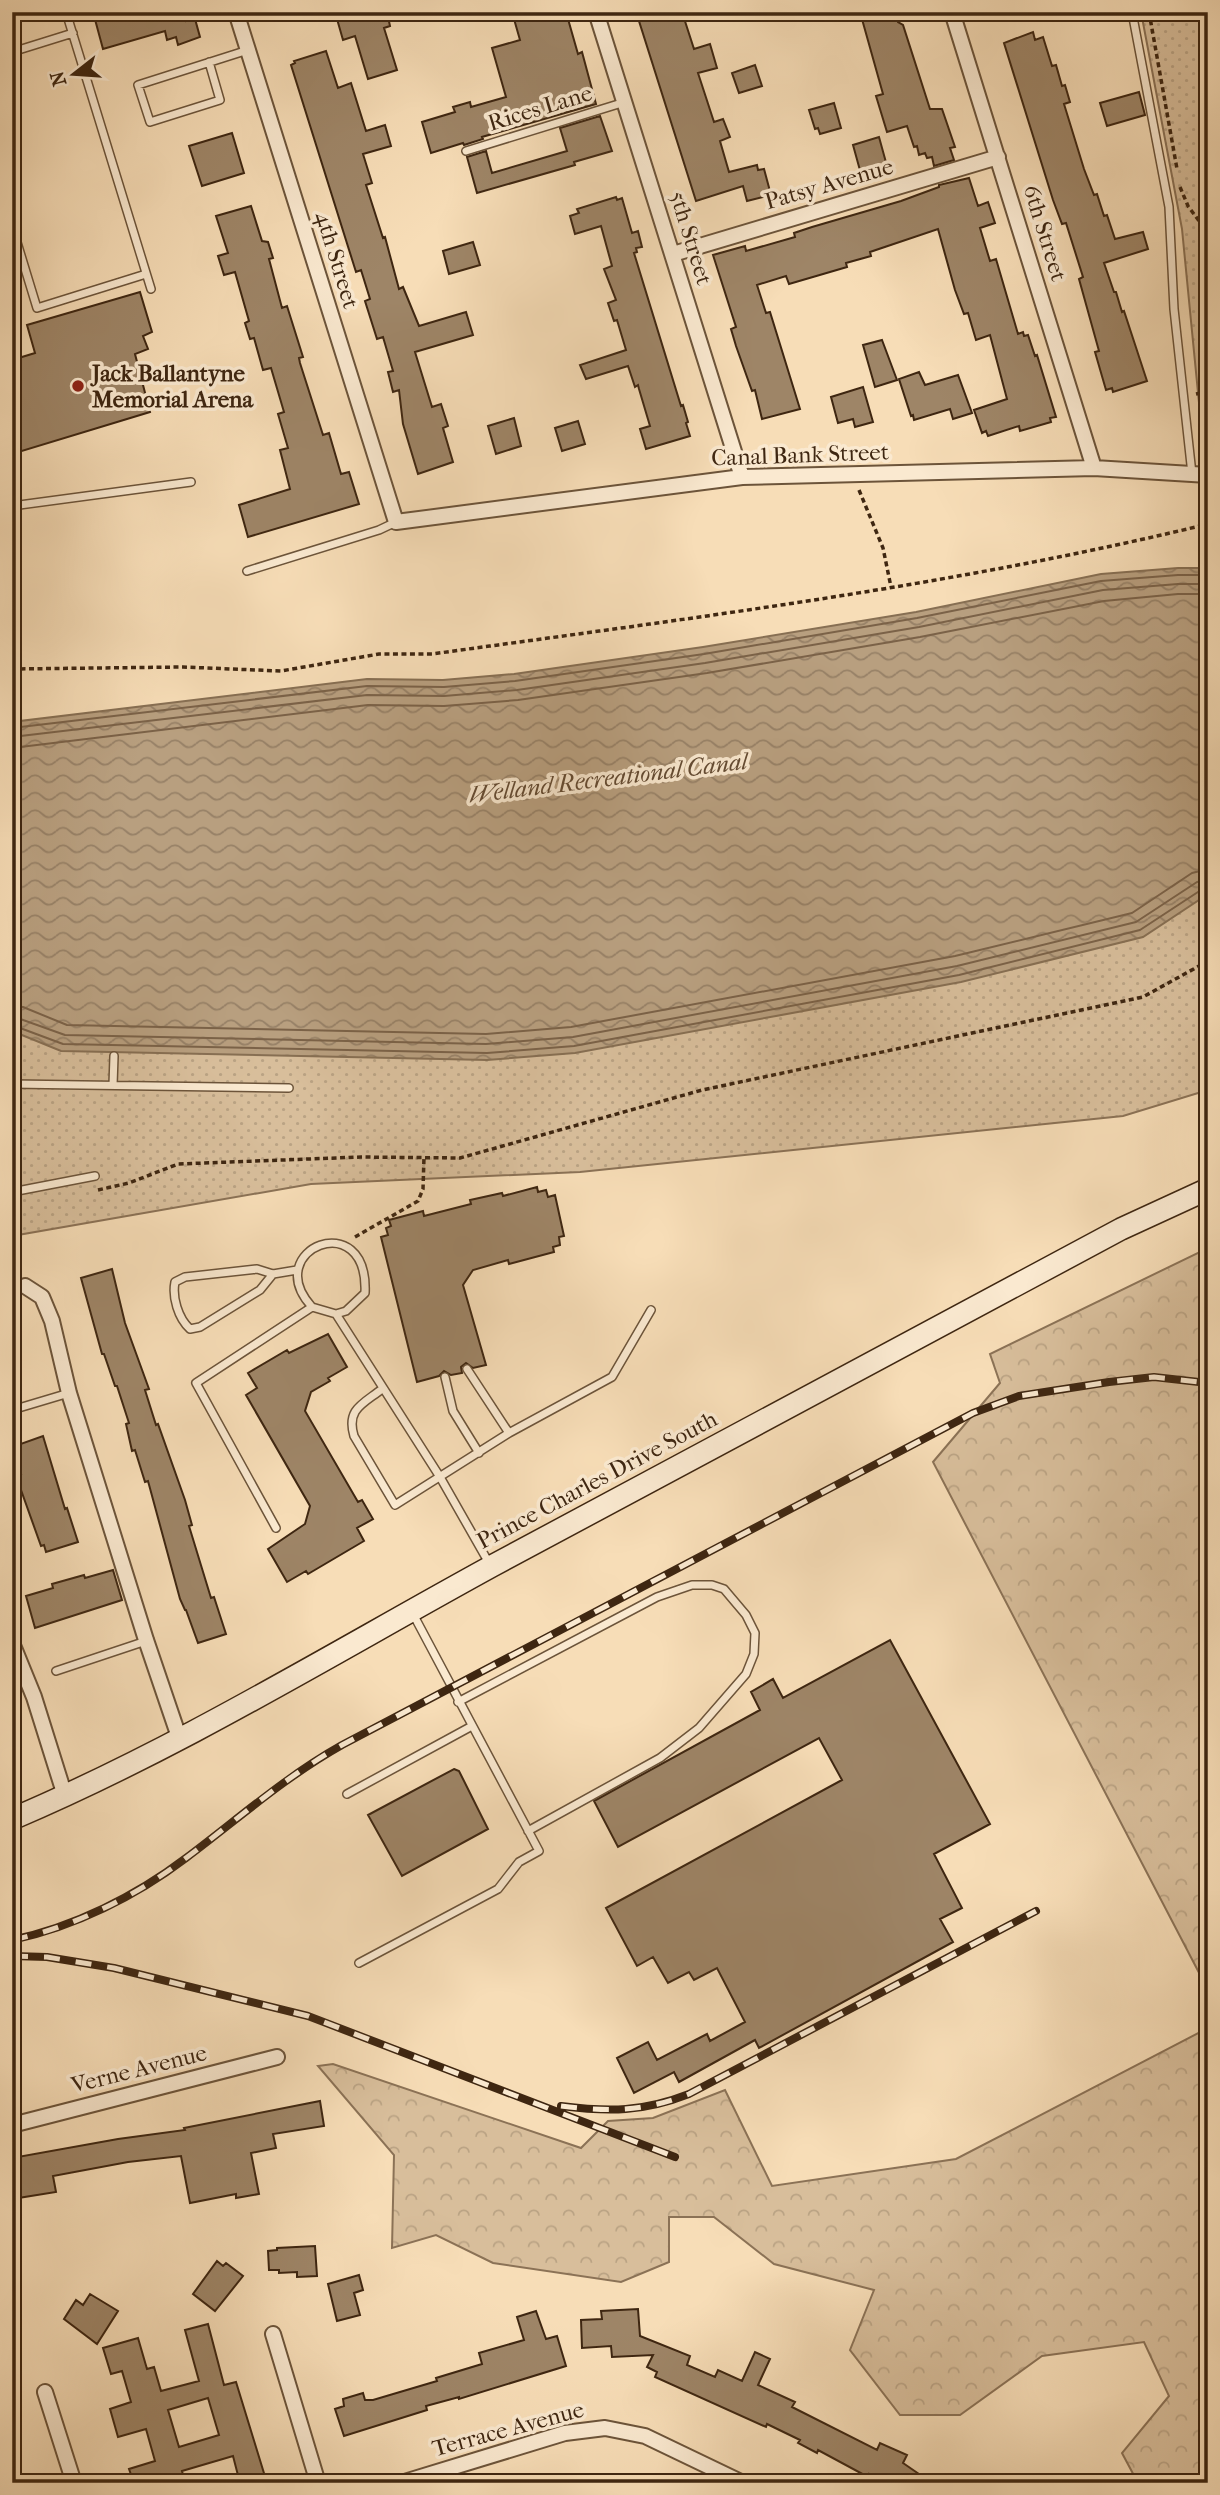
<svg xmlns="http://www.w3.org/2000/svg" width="1220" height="2495" viewBox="0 0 1220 2495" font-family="'IM FELL French Canon',serif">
<defs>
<pattern id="forest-crowns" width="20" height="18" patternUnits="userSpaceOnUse" patternTransform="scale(1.75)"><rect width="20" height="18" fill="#d8be9b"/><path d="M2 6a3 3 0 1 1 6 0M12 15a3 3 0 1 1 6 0" fill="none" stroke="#baa384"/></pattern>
<pattern id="park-dots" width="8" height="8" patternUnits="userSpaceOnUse" patternTransform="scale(1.75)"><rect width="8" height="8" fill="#d8be9b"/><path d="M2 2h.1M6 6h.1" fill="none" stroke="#baa384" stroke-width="1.8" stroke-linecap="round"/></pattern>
<pattern id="water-waves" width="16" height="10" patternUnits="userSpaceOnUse" patternTransform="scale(1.75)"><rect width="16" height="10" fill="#b89f7f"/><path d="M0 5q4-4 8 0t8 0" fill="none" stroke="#978167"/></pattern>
</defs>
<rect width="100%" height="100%" fill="#f7ddb7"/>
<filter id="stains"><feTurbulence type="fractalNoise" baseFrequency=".00286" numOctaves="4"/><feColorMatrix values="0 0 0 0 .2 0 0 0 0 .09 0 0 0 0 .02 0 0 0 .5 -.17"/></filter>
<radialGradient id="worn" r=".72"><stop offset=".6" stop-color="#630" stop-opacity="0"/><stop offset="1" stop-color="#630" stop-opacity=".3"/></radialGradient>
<path fill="url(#forest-crowns)" stroke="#8b7256" stroke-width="2" d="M1208 1248V1990L933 1462 1000 1383 990 1354Z
M1208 2028V2483H1138L1122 2453 1169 2396 1144 2342 1042 2356 960 2415H900L850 2350 874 2290 774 2264 714 2217H669V2262L621 2282 493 2263 436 2235 392 2248 394 2155 318 2066 333 2064 581 2148 608 2121 653 2118 725 2090 772 2186 956 2159Z"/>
<path fill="url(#park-dots)" stroke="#8b7256" stroke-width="2" d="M1141 12H1208V464H1205L1182 229Z
M1208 892V1090L1123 1116 580 1172 311 1184 12 1236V1020Z"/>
<path fill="url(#water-waves)" stroke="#876f53" stroke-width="2" d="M1178 568H1208V894L1143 937 961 982 575 1053 487 1060 61 1051 12 1031V722L367 679 443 680 514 674 703 647 916 612 1101 574Z"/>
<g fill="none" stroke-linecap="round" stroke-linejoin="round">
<path stroke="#7b6248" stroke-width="2" d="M12 728 367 686 444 687 515 681 704 654 917 618 1101 581 1178 575H1208
M12 737 367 695 444 696 517 690 705 663 919 627 1103 590 1178 584H1208
M12 748 368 705 444 706 518 700 707 673 920 637 1104 601 1178 594H1208
M12 1006 23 1007 67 1025 486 1034 571 1027 955 956 1132 913 1192 873 1208 869
M12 1016 65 1035 486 1044 573 1037 957 966 1136 922 1197 882 1208 880
M12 1025 63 1044 487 1053 574 1046 959 975 1140 930 1201 890 1208 889"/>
</g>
<path fill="#9e8567" stroke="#3e2611" stroke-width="2" fill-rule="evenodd" d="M93 12H149L150 16 163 12H184L186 21 195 19 200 37 178 45 176 37 167 40 165 31 103 49Z
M361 12H387L390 26 384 28 397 70 368 79 355 36 343 40 337 19Z
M512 12H566L578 54 582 52 596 104 482 137 483 139 464 145 463 143 431 153 422 122 455 112 453 107 470 102 471 107 506 97 492 48 520 40Z
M661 12H682L694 49 710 44 717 68 698 73 714 122 723 119 730 137 720 141 729 172 757 165 758 170 764 169 771 195 747 201 743 186 696 201 639 21Z
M860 12H895L898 22 903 25 930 109H942L955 147 950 148 954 160 934 166 932 157 927 158 925 153 919 155 917 146 914 147 907 126 887 132 876 96 883 94Z
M1033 32 1035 40 1043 37 1052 66 1056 65 1062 86 1065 85 1070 102 1064 104 1084 169 1094 195 1097 194 1104 216 1107 215 1115 239 1143 232 1148 249 1104 263 1114 292H1116L1122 312 1124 311 1147 381 1113 392 1112 388 1106 390 1095 352 1099 351 1079 279 1083 277 1066 223 1062 224 1053 200 1004 43Z
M326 51 338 88 351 83 366 131 385 125 391 146 363 154 372 183 366 185 383 238 385 237 399 289 403 287 419 326 466 312 473 335 415 352 432 407 441 404 448 426 443 428 453 462 418 474 403 424 399 390 393 392 388 372 393 371 383 337 377 339 365 301 370 299 361 270 356 272 291 65 295 63 294 61Z
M755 65 762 86 739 93 732 73Z
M1139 92 1145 115 1107 126 1100 103Z
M834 103 841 128 820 134 818 128 815 129 809 110Z
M600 116 612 151 574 162 575 165 477 193 467 157 486 151 492 173 567 151 560 128Z
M232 133 244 173 202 186 189 146Z
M879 137 887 166 861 174 853 145Z
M969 178 978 206 988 202 995 223 980 228 990 261 996 259 1018 334 1023 332 1024 336 1028 335 1035 356 1037 355 1056 417 1050 418 1051 422 1020 431 1019 426 988 436 986 431 982 433 974 410 1007 399 990 335 976 340 968 313 964 314 955 290 938 229 870 252 871 256 846 263 847 267 789 284 786 276 757 285 766 313 770 312 800 409 762 419 755 390 752 391 736 346 731 329 736 327 713 255 745 246 746 251 795 237 794 233 812 227 901 201 939 187V185Z
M616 197 617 200 622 198 632 233 638 231 642 247 636 248 637 252 634 253 681 406 683 405 688 422 686 423 690 436 646 449 640 429 650 426 639 389 638 385 635 387 628 366 586 379 580 365 626 350 617 320 614 321 608 303 616 300 604 269 612 266 601 226 575 234 570 216 579 213 577 209Z
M251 206 262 241 268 242 273 258 269 259 282 308 287 306 303 357 299 358 300 363 323 435 329 433 341 474 349 472 359 504 248 537 239 505 290 489 280 450 288 448 278 414 284 412 271 368 263 370 254 338 250 339 245 323 249 321 235 272 224 275 218 256 228 253 216 216Z
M473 242 480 265 449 274 443 251Z
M140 292 152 332 143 336 148 349 135 354 150 412 12 454V360L35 353 27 325Z
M882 340 897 380 875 387 863 345Z
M919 372 925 385 958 375 972 413 953 419 950 409 914 420 913 415 911 416 899 379Z
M863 387 873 422 855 427 853 419 838 423 831 397Z
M514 418 521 446 496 454 488 426Z
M578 421 585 444 562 451 555 428Z
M537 1187 538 1192 546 1190 548 1197 555 1195 564 1236 559 1237 560 1245 553 1247 554 1252 509 1264 508 1260 473 1270 463 1285 486 1365 473 1368 466 1363 461 1367 462 1373 451 1375 444 1371 439 1376 417 1382 381 1237 388 1235 386 1228 391 1226 389 1220 423 1211 424 1216 471 1204 470 1200 502 1193 503 1196Z
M112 1269 125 1323 149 1389 145 1390 156 1425 158 1424 185 1500 192 1525 189 1526 211 1598 214 1597 226 1634 198 1643 186 1610H185L180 1599 148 1481 145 1482 135 1450 132 1451 126 1424 129 1423 117 1386H115L104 1354H102L81 1278Z
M328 1334 347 1367 328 1378 330 1381 311 1392 305 1411 358 1502 362 1500 373 1519 357 1528 364 1541 308 1574 306 1571 287 1582 268 1549 305 1524 310 1506 246 1395 257 1388 248 1373 287 1350 289 1353Z
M43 1436 65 1509 67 1508 78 1542 46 1552 44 1545 41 1546 21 1490 18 1475 21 1474 12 1447Z
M113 1570 122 1600 35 1628 26 1596 53 1588 52 1584 84 1575 85 1578Z
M890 1640 990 1824 934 1854 962 1908 940 1919 953 1942 759 2048 755 2040 679 2082 674 2072 634 2093 617 2058 648 2042 657 2060 707 2034 710 2041 745 2022 717 1968 694 1980 689 1972 668 1983 653 1957 637 1966 606 1908 842 1780 819 1738 618 1847 594 1801 760 1710 751 1692 773 1679 783 1698Z
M454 1769 459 1771 488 1829 402 1876 368 1815Z
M320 2101 324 2126 273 2134 276 2148 251 2153 259 2194 236 2198V2194L190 2203 181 2156 128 2162 53 2176 56 2192 12 2199V2158L118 2139 185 2130 184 2128Z
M315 2246 317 2276 297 2277V2272L279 2273V2270H269L268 2251 277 2250V2248Z
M217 2261 223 2266 226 2263 243 2276 215 2311 193 2294Z
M359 2275 363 2290 354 2293 360 2315 337 2321 328 2284Z
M90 2294 118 2311 97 2344 64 2319 76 2300 83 2305Z
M638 2309 640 2336 690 2356 687 2365 715 2377 718 2370 742 2381 755 2352 770 2359 758 2385 795 2402 792 2407 877 2450 880 2443 907 2455 903 2463 932 2483H888L869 2474 868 2477 818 2450 817 2453 798 2443 800 2440 767 2424 766 2427 655 2377 657 2372 647 2367 653 2355 612 2357 611 2346 582 2348 581 2320 602 2319 601 2311Z
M536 2311 546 2339 557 2336 566 2366 459 2399V2397L426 2406 427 2410 344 2436 335 2409 344 2406 343 2399 363 2393 365 2400H373L437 2381 436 2378 482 2364 479 2353 524 2340 517 2317Z
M208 2324 224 2385 236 2382 267 2483H240L233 2456 182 2471 185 2483H134L129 2469 155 2461 146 2429 118 2437 110 2409 131 2402 122 2371 111 2374 103 2348 138 2338 147 2369 154 2367 161 2391 199 2381 185 2330ZM208 2398 219 2435 179 2447 168 2410Z"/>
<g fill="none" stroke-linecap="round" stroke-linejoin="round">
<g stroke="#6c543a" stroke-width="10">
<path id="service" d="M66 12 151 289
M1132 12 1169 207 1174 309 1192 474
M12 52 73 33
M209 62 220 100 150 122 138 85 248 50
M466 151 625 102
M12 226 37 308 146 274
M12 506 191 482
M247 571 379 530 396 522
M12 1084 289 1088
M113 1085 114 1056
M12 1192 95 1176
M273 1274 260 1290 200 1327 190 1329C178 1318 172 1297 175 1282L185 1277 257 1269 273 1274 297 1270
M312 1307C259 1249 369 1205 365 1293L346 1311 336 1314
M467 1369 509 1433
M445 1377 453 1411 479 1453
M382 1389C363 1404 346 1409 354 1436L395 1505 509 1433 612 1377 651 1310
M12 1410 69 1393
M276 1528 196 1383 312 1307 336 1314 440 1477 489 1563
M56 1671 146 1641
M458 1702 657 1597 692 1585H712L724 1589 746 1615 755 1633 754 1654 746 1674 699 1728 660 1758 528 1831
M347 1794 472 1726
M359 1963 498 1889 519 1862 539 1851 412 1612"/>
</g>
<g stroke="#6c543a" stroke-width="18">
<path id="minor" d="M236 12 396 522 742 477 1094 468 1208 475
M596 12 742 477
M952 12 1094 468
M673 254 998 157
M25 1286 42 1297 52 1321 69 1393 146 1640 180 1740
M12 1643 34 1697 65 1796
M12 2125 277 2057
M273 2334 318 2483
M45 2392 74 2483
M401 2483 565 2433 605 2428 645 2436 743 2483"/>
</g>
<g stroke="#3e2611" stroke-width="24">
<path id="secondary" d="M12 1819C179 1748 333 1653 492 1566 701 1452 912 1342 1121 1229L1208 1189"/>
</g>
<path stroke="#3e2611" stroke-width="3.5" stroke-dasharray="5 3.5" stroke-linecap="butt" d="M1149 12 1177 169
M1180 187 1188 206 1208 233
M1196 394 1201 393 1208 386
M859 490 883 548 891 587
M12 669 183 667 281 671 379 654H432C692 618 953 586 1208 524
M98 1190 129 1183 178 1164 361 1157 460 1158 702 1090 1143 997 1208 961
M355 1237 418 1201 423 1189 424 1157"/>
<use href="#service" stroke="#fae9d0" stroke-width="7"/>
<use href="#minor" stroke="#fae9d0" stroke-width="14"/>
<use href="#secondary" stroke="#fae9d0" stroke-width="21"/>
<g stroke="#3e2611" stroke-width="8">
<path id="rail" d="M12 1940C74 1927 136 1896 186 1858 238 1819 285 1777 342 1745L973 1413 1019 1396 1109 1382 1154 1377 1208 1383
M12 1956 47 1957 114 1968 308 2016 675 2157
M561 2106C609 2112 643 2112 689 2094L1036 1911"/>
</g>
<use href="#rail" stroke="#fae9d0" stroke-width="5" stroke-dasharray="16" stroke-linecap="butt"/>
</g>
<circle fill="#8f2418" stroke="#fae9d0" stroke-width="2.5" cx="78" cy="386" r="7"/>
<g text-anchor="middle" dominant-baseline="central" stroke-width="7" stroke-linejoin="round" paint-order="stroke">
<g font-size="23" fill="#3e2611" stroke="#fae9d0">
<text transform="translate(540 108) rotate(-17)">Rices Lane</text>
<text transform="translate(829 184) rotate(-16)">Patsy Avenue</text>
<text transform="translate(1045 233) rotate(73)">6th Street</text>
<text transform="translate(691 238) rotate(73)">5th Street</text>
<text transform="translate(337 260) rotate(73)">4th Street</text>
<text transform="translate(800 455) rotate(-2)">Canal Bank Street</text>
<text transform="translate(597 1480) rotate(-28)">Prince Charles Drive South</text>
<text transform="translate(139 2069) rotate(-14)">Verne Avenue</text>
<text transform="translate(508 2429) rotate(-15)">Terrace Avenue</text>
</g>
<g font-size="23" font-weight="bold" fill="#3e2611" stroke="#fae9d0" text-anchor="start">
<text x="92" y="373">Jack Ballantyne<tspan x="92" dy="26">Memorial Arena</tspan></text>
</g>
<g font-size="24" font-style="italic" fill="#634a32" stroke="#fae9d0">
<text transform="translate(608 778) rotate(-7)">Welland Recreational Canal</text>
</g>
</g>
<rect width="1220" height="2495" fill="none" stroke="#f7ddb7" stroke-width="42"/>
<rect x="14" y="14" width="1192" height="2467" fill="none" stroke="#3e2611" stroke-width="3.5"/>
<rect x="21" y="21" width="1178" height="2453" fill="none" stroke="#3e2611" stroke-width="2"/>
<g transform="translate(74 74) rotate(253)" stroke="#fae9d0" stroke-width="5" paint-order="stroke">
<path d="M0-5L12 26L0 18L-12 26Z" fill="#3e2611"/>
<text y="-10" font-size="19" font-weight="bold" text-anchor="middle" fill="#3e2611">N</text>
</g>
<rect width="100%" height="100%" filter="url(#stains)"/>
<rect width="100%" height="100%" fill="url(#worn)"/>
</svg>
